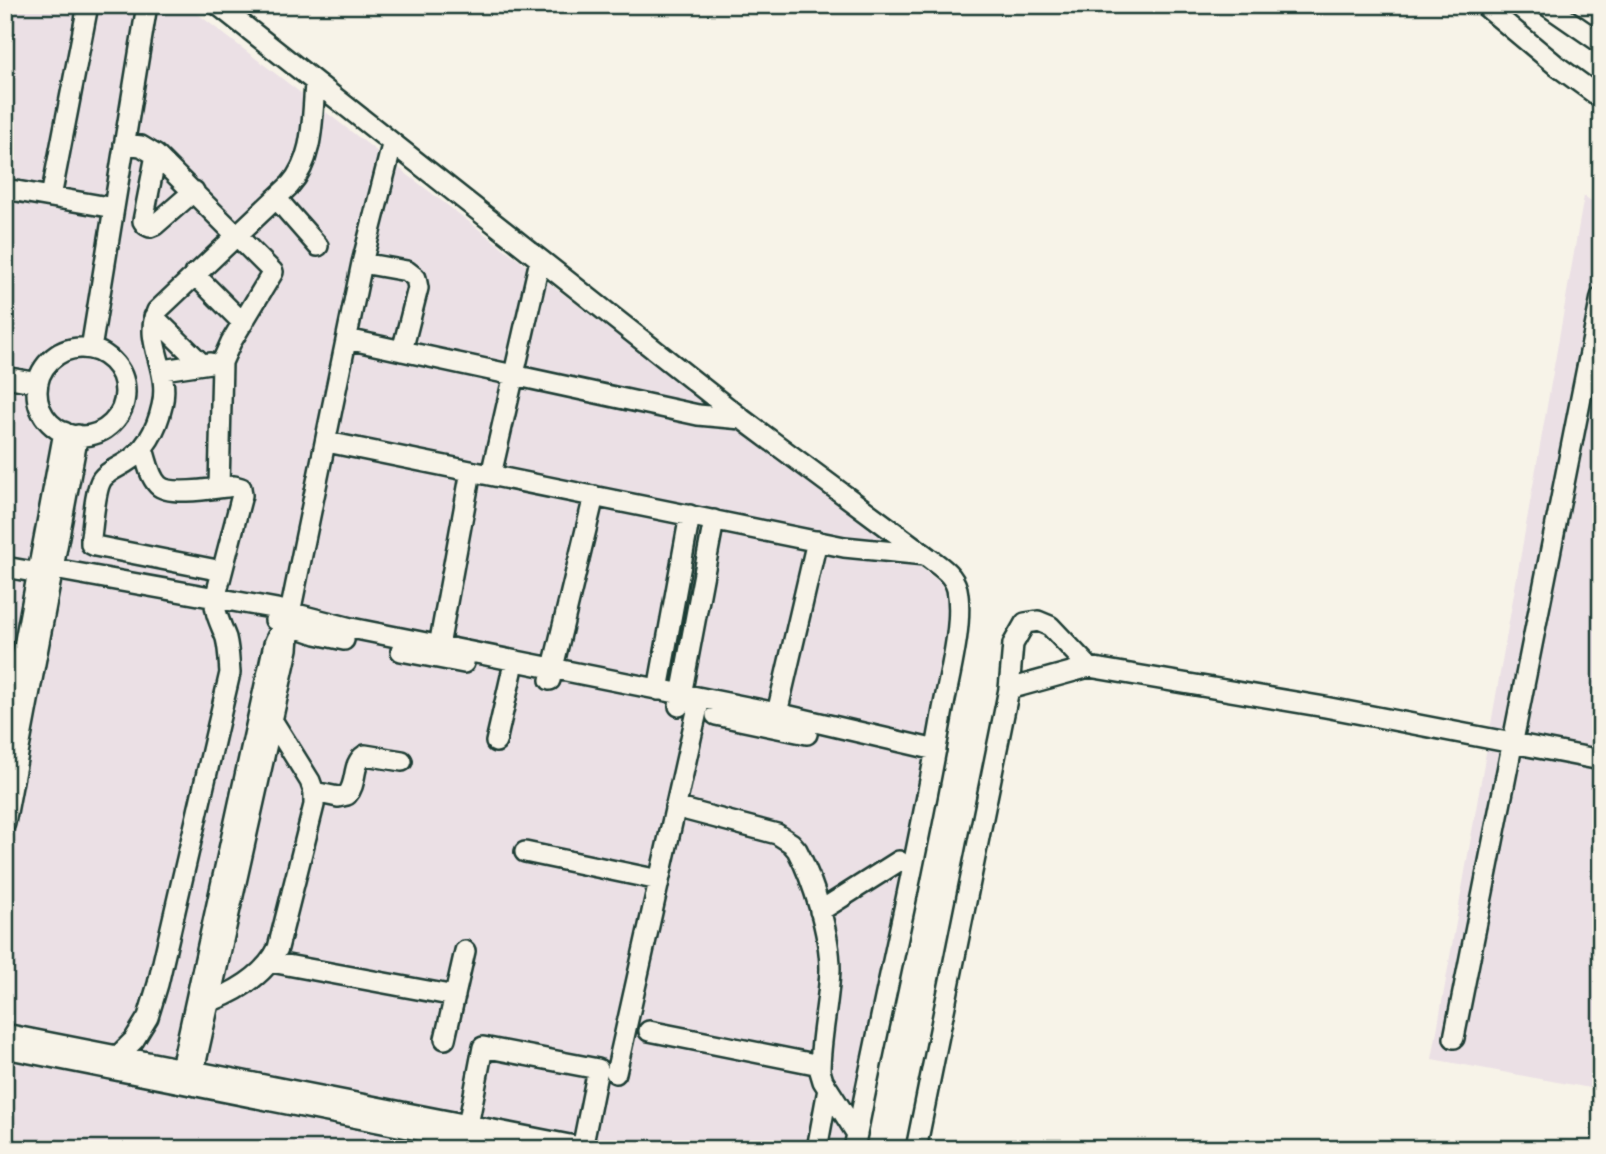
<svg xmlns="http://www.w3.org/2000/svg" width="1606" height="1154" viewBox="0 0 1606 1154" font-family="'Gochi Hand',sans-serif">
<rect width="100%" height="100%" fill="#f7f3e8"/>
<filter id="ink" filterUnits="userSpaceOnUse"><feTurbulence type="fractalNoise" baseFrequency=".0143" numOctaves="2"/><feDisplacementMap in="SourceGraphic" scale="14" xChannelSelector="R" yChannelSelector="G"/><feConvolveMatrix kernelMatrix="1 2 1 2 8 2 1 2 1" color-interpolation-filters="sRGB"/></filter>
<g filter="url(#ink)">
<path fill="#ebe0e5" d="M5 5H186L962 599 849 1149H5Z
M1584 196 1601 207V1090L1432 1059Z"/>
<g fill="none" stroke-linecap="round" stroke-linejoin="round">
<g stroke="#1f3d34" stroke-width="24">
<path id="minor" d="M218 5 742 419 925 555C938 565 953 573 957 589 964 624 948 680 942 715 917 861 882 1004 854 1149
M1484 5 1557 66 1601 98
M1546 5 1601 43
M124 144 141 146 156 155 273 272 231 342 222 362 219 487
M156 155 143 221 146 225 150 227 155 225 194 191
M5 189 114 208
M51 197 88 5
M276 198 318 246
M362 263 407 271 416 278 418 288 402 351
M194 274 243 323
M154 317 202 364
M347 339 698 415 742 419
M37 392a44 44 0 1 1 88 0a44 44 0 1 1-88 0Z
M91 349 147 5
M163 370 210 363
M5 377 38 383
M327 442 844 547 925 555
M491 475 540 260
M5 567 39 573 54 569 277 609 351 628 777 713 936 750
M222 571 95 546 91 544V537C93 523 95 489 102 479 108 471 117 468 125 463 145 451 157 429 162 406 171 369 143 342 157 311L290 185C314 158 312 119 315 84
M275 620 316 634 344 640
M401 651 464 663
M437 657 471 471
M550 680 594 496
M1009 689 1089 667 1325 707 1601 760
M658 690 690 515
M679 706 714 520
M716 715 807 734
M774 726 817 541
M496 742 512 672
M5 748 64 432
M314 792 338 797 347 795C358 783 351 764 365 755L402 761
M675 807 777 834 791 843 797 850C813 880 830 934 830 969 829 1003 820 1037 820 1071L823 1081 857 1134
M5 823 78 435
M525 852 659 880
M820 911 899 861
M271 962 455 996
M202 1004C232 995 265 976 278 948L314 805V792L310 781 269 715
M649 1031 820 1065
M5 1034 590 1149
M1454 1038 1601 297
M445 1039 465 951
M5 1048 514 1149
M106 1068 134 1040 148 1017 158 984 230 673C229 661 229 650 226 638 221 624 214 613 215 599L242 495 241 488 234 486C216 488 170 497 158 485 149 476 147 460 143 449
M616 1073 700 698
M178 1082 274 644C278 632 287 624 290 613L362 263 392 145
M191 1084 288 649 289 636 287 624
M466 1136 483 1047 598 1069 582 1149
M817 1149 828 1089
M916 1149 1009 689 1013 644 1025 623 1038 621 1050 626 1089 667"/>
</g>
<use href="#minor" stroke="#f7f3e8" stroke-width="19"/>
</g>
</g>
<rect width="1606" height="1154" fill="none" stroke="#f7f3e8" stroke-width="28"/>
<rect x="14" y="14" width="1578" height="1126" fill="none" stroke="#1f3d34" stroke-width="2.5" filter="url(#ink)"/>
</svg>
